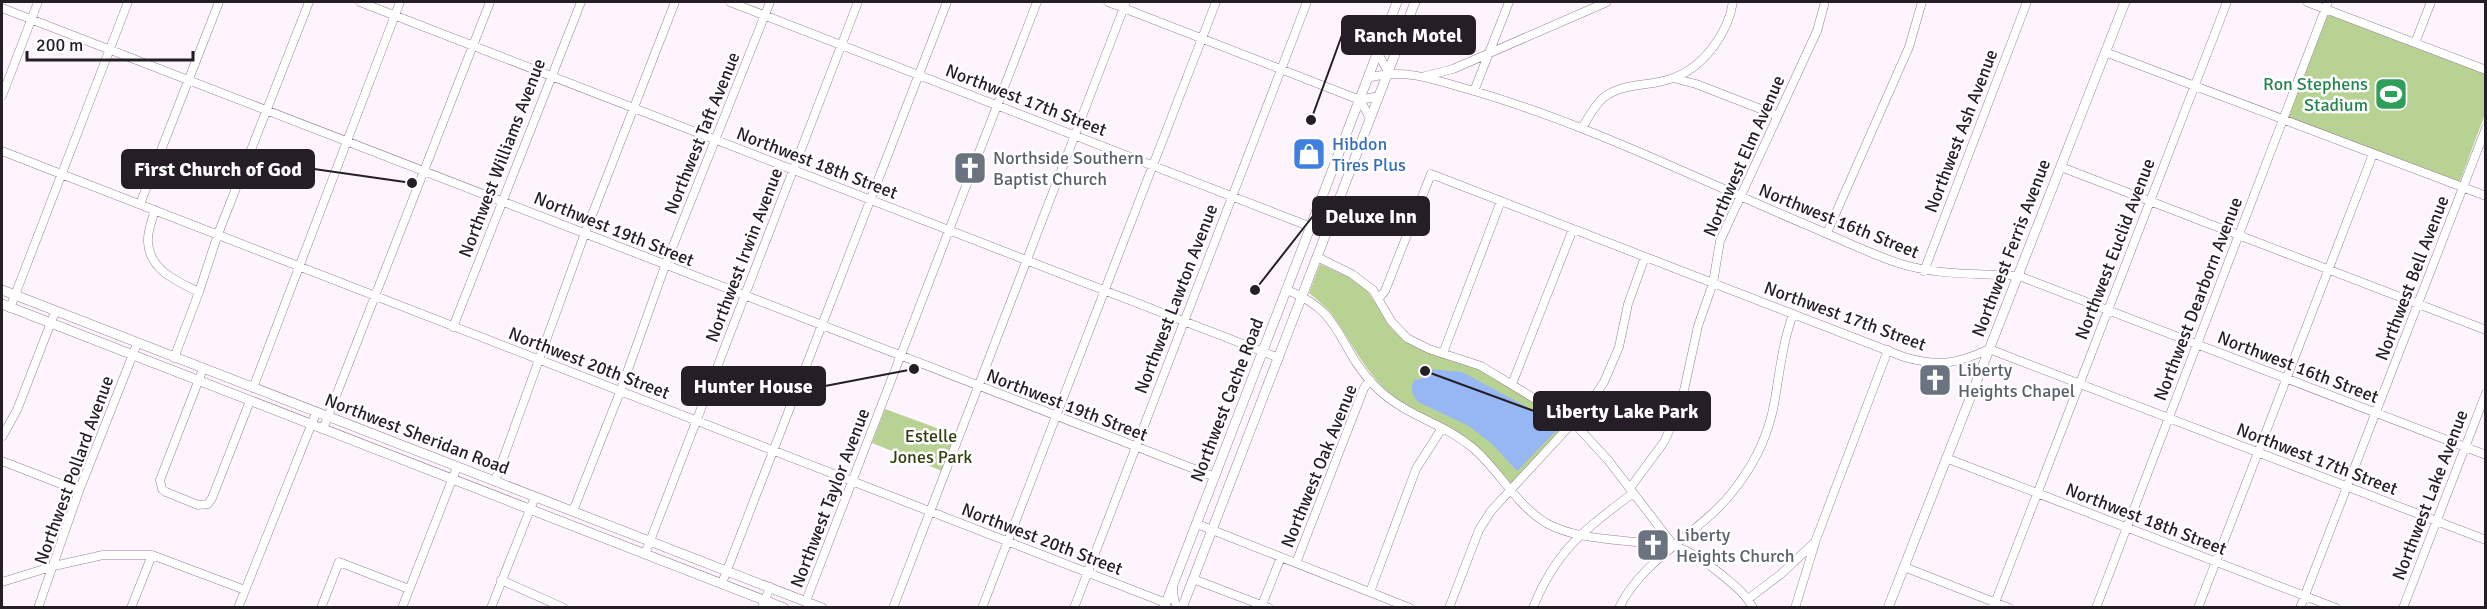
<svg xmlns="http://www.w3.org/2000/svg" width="2487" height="609" viewBox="0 0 2487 609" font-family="Signika,sans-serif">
<rect width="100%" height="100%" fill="#fdf4fe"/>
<path fill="#b8d293" d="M2327 14 2485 74V114L2459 184 2287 118Z
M1320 264 1355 280 1367 290 1392 329 1402 338 1418 348 1474 366 1567 423 1511 484C1492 463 1474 441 1450 428 1425 414 1408 411 1386 390 1364 370 1352 343 1335 319 1329 309 1318 301 1309 293Z
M885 409 956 435 942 471 872 443Z"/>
<path fill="#97b7f4" d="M1429 369 1462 372 1536 412 1556 431 1517 471 1493 445 1469 426 1418 402C1412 394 1410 389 1414 380L1421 379Z"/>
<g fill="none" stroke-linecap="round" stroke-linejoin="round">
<g stroke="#978298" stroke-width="9">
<path id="minor" d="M360 2 1279 358
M730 2 1311 227
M1108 2 1360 100
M2307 2 2486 70
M2 8 1215 477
M2415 43 2431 2
M2105 52 2486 196
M1378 53 1388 72
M1425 76 1453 69 1607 2
M1368 78C1406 67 1437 81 1474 91 1587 124 1693 177 1802 223 1834 236 1865 252 1898 263 1938 276 1978 273 2019 276L2486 455
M1673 78 1696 84 1776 115
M1474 91 1509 2
M2 96 38 2
M1360 100 1370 118
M1360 100 1379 96
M1582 128C1588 118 1594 106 1603 98 1622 82 1651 87 1673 78 1704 67 1728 33 1733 2
M2 151 1166 603
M2061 167 2486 330
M140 204 219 2
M155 210C152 220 147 232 148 242 149 270 178 282 199 292
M1827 233 1909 47 1922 2
M1317 257 1352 274 1373 290 1391 321 1407 338 1429 349 1481 366 1573 422 1608 460 1674 546
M1924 271 2027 2
M1287 290C1344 312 1337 347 1374 385 1405 417 1441 421 1473 448 1499 470 1516 505 1546 523 1575 539 1612 539 1644 543 1654 544 1666 543 1675 546 1692 552 1709 564 1722 575 1734 585 1746 594 1753 608
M1379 298 1385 291 1431 174 1904 357C1939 367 1957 364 1989 349L2486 540
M10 308 128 2
M453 327 581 2
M1443 353 1501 201
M174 358 199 292 218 234 309 2
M203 369 160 480 162 489 166 492 198 505 208 504 212 498 250 401
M1512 384 1573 229
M253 388 400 2
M323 429 490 2
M2 437 17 410 55 312
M1946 458 2336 608
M2 461 79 491
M495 481 585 233 675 2
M1630 488 1664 442 1681 404 1698 326 1713 283 1720 241 1817 31 1825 2
M573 511 620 392 665 266 770 2
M1197 524 1410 608
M645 554 858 2
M1296 563 1364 388 1370 380
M1904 567 2009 608
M1193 579 1269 608
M501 580 564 608
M2 582 54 566 103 555H152L245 590
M722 583 947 2
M1173 587 1174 600 1178 608
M1370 592 1416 469 1442 428
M1748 599 1781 574 1815 542 1888 350
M806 601 1037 2
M1262 605 1281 557
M38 608 79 491 137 344
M131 608 152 555
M238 608 316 413
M321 608 339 562 409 589
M402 608 457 467
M491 608 535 497
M762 608 770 587
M893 608 1126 2
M982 608 1216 2
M1074 608 1307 2
M1449 608 1479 530 1491 511 1588 406 1604 382 1619 347 1628 304 1645 257
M1533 608C1556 549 1586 529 1633 493
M1619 608C1644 556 1704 532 1737 486 1756 461 1770 430 1775 399 1780 369 1783 342 1793 314
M1795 608 1815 543
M1993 608 2227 2
M2096 608 2328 2
M2198 608 2373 154
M2300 608 2486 128
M2403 608 2486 393"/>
</g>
<g stroke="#978298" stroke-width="10">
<path id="major" d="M2 290 822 608
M2 304 784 608
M1164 608 1397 2
M1182 608 1415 2
M1888 608 2125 2"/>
</g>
<use href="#minor" stroke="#fff" stroke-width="8"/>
<use href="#major" stroke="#fff" stroke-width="9"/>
</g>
<defs>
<g id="stadium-square" transform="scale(1.725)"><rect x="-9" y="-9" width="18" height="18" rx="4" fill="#2e9e5b" stroke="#fff"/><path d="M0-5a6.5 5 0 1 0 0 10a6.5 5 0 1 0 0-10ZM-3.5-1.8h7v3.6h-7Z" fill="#fff"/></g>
<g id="shop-square" transform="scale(1.725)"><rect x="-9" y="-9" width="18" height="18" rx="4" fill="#3f7fe0" stroke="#fff"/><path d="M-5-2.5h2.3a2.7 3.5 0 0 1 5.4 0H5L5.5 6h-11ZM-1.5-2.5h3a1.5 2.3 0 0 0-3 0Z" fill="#fff"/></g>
<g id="church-square" transform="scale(1.725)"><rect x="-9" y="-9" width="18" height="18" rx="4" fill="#6b7280" stroke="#fff"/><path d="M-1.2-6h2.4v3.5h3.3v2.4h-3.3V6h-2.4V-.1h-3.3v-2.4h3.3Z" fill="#fff"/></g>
</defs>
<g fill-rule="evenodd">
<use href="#stadium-square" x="2391" y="94"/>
<use href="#shop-square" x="1309" y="154"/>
<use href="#church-square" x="970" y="168"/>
<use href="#church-square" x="1935" y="380"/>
<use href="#church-square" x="1653" y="545"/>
</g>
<g text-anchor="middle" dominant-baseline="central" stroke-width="5" stroke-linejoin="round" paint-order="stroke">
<g font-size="18" fill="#27864d" stroke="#fff" text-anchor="end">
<text x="2368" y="84">Ron Stephens<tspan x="2368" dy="21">Stadium</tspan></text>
</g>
<g font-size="18" fill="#261e27" stroke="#fff">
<text transform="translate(1026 100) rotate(21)">Northwest 17th Street</text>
<text transform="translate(1961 131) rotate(-69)">Northwest Ash Avenue</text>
<text transform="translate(702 133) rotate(-68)">Northwest Taft Avenue</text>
<text transform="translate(1744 156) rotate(-66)">Northwest Elm Avenue</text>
<text transform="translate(502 158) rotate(-69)">Northwest Williams Avenue</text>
<text transform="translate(817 163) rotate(21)">Northwest 18th Street</text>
<text transform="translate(1839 221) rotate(22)">Northwest 16th Street</text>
<text transform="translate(614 229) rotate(22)">Northwest 19th Street</text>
<text transform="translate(2011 248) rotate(-69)">Northwest Ferris Avenue</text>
<text transform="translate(2115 249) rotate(-69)">Northwest Euclid Avenue</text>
<text transform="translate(744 255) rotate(-69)">Northwest Irwin Avenue</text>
<text transform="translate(2412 278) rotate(-69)">Northwest Bell Avenue</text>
<text transform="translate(1176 299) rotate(-69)">Northwest Lawton Avenue</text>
<text transform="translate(2198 299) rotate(-69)">Northwest Dearborn Avenue</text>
<text transform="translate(1845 316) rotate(20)">Northwest 17th Street</text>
<text transform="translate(589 363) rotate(21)">Northwest 20th Street</text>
<text transform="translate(2298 367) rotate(21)">Northwest 16th Street</text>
<text transform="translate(1227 400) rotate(-69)">Northwest Cache Road</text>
<text transform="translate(1067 405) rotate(21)">Northwest 19th Street</text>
<text transform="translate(417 434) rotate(21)">Northwest Sheridan Road</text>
<text transform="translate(2317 459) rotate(21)">Northwest 17th Street</text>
<text transform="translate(1319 466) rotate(-68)">Northwest Oak Avenue</text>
<text transform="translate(74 470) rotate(-70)">Northwest Pollard Avenue</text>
<text transform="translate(2430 495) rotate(-69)">Northwest Lake Avenue</text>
<text transform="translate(830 498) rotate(-69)">Northwest Taylor Avenue</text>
<text transform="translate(2146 519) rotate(21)">Northwest 18th Street</text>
<text transform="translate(1042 539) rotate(21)">Northwest 20th Street</text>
</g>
<g font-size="18" fill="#366cbe" stroke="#fff" text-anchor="start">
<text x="1332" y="144">Hibdon<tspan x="1332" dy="21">Tires Plus</tspan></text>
</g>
<g font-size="18" fill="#5b616d" stroke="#fff" text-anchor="start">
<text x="993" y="158">Northside Southern<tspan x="993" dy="21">Baptist Church</tspan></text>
<text x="1958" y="370">Liberty<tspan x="1958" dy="21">Heights Chapel</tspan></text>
<text x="1676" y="535">Liberty<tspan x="1676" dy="21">Heights Church</tspan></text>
</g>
<g font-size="18" fill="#304010" stroke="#fff">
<text x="931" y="436">Estelle<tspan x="931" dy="21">Jones Park</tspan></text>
</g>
</g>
<path fill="none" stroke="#261e27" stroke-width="2" d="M1311 120L1342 35M412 183L314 169M1255 290L1313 216M914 369L825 386M1425 371L1534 411"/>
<g fill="#261e27" stroke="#fff" stroke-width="2">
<circle cx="1311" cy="120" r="6"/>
<circle cx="412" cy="183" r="6"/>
<circle cx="1255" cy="290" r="6"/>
<circle cx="914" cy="369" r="6"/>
<circle cx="1425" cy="371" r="6"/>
</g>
<g fill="#261e27" stroke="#261e27" stroke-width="2">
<rect x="1342" y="16" width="133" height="38" rx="6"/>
<rect x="122" y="150" width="192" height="38" rx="6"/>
<rect x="1313" y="197" width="116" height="38" rx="6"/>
<rect x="682" y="367" width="143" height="38" rx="6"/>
<rect x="1534" y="392" width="176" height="38" rx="6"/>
</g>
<g font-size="20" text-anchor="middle" font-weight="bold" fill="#fff">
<text x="1408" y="42">Ranch Motel</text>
<text x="218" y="176">First Church of God</text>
<text x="1371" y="223">Deluxe Inn</text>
<text x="753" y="393">Hunter House</text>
<text x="1622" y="418">Liberty Lake Park</text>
</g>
<rect width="2487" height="609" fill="none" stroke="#261e27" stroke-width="6"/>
<path d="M27 51v9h166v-9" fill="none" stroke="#261e27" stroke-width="3"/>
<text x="36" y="51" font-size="18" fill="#261e27" stroke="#ffffff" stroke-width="4.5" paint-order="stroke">200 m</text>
</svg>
